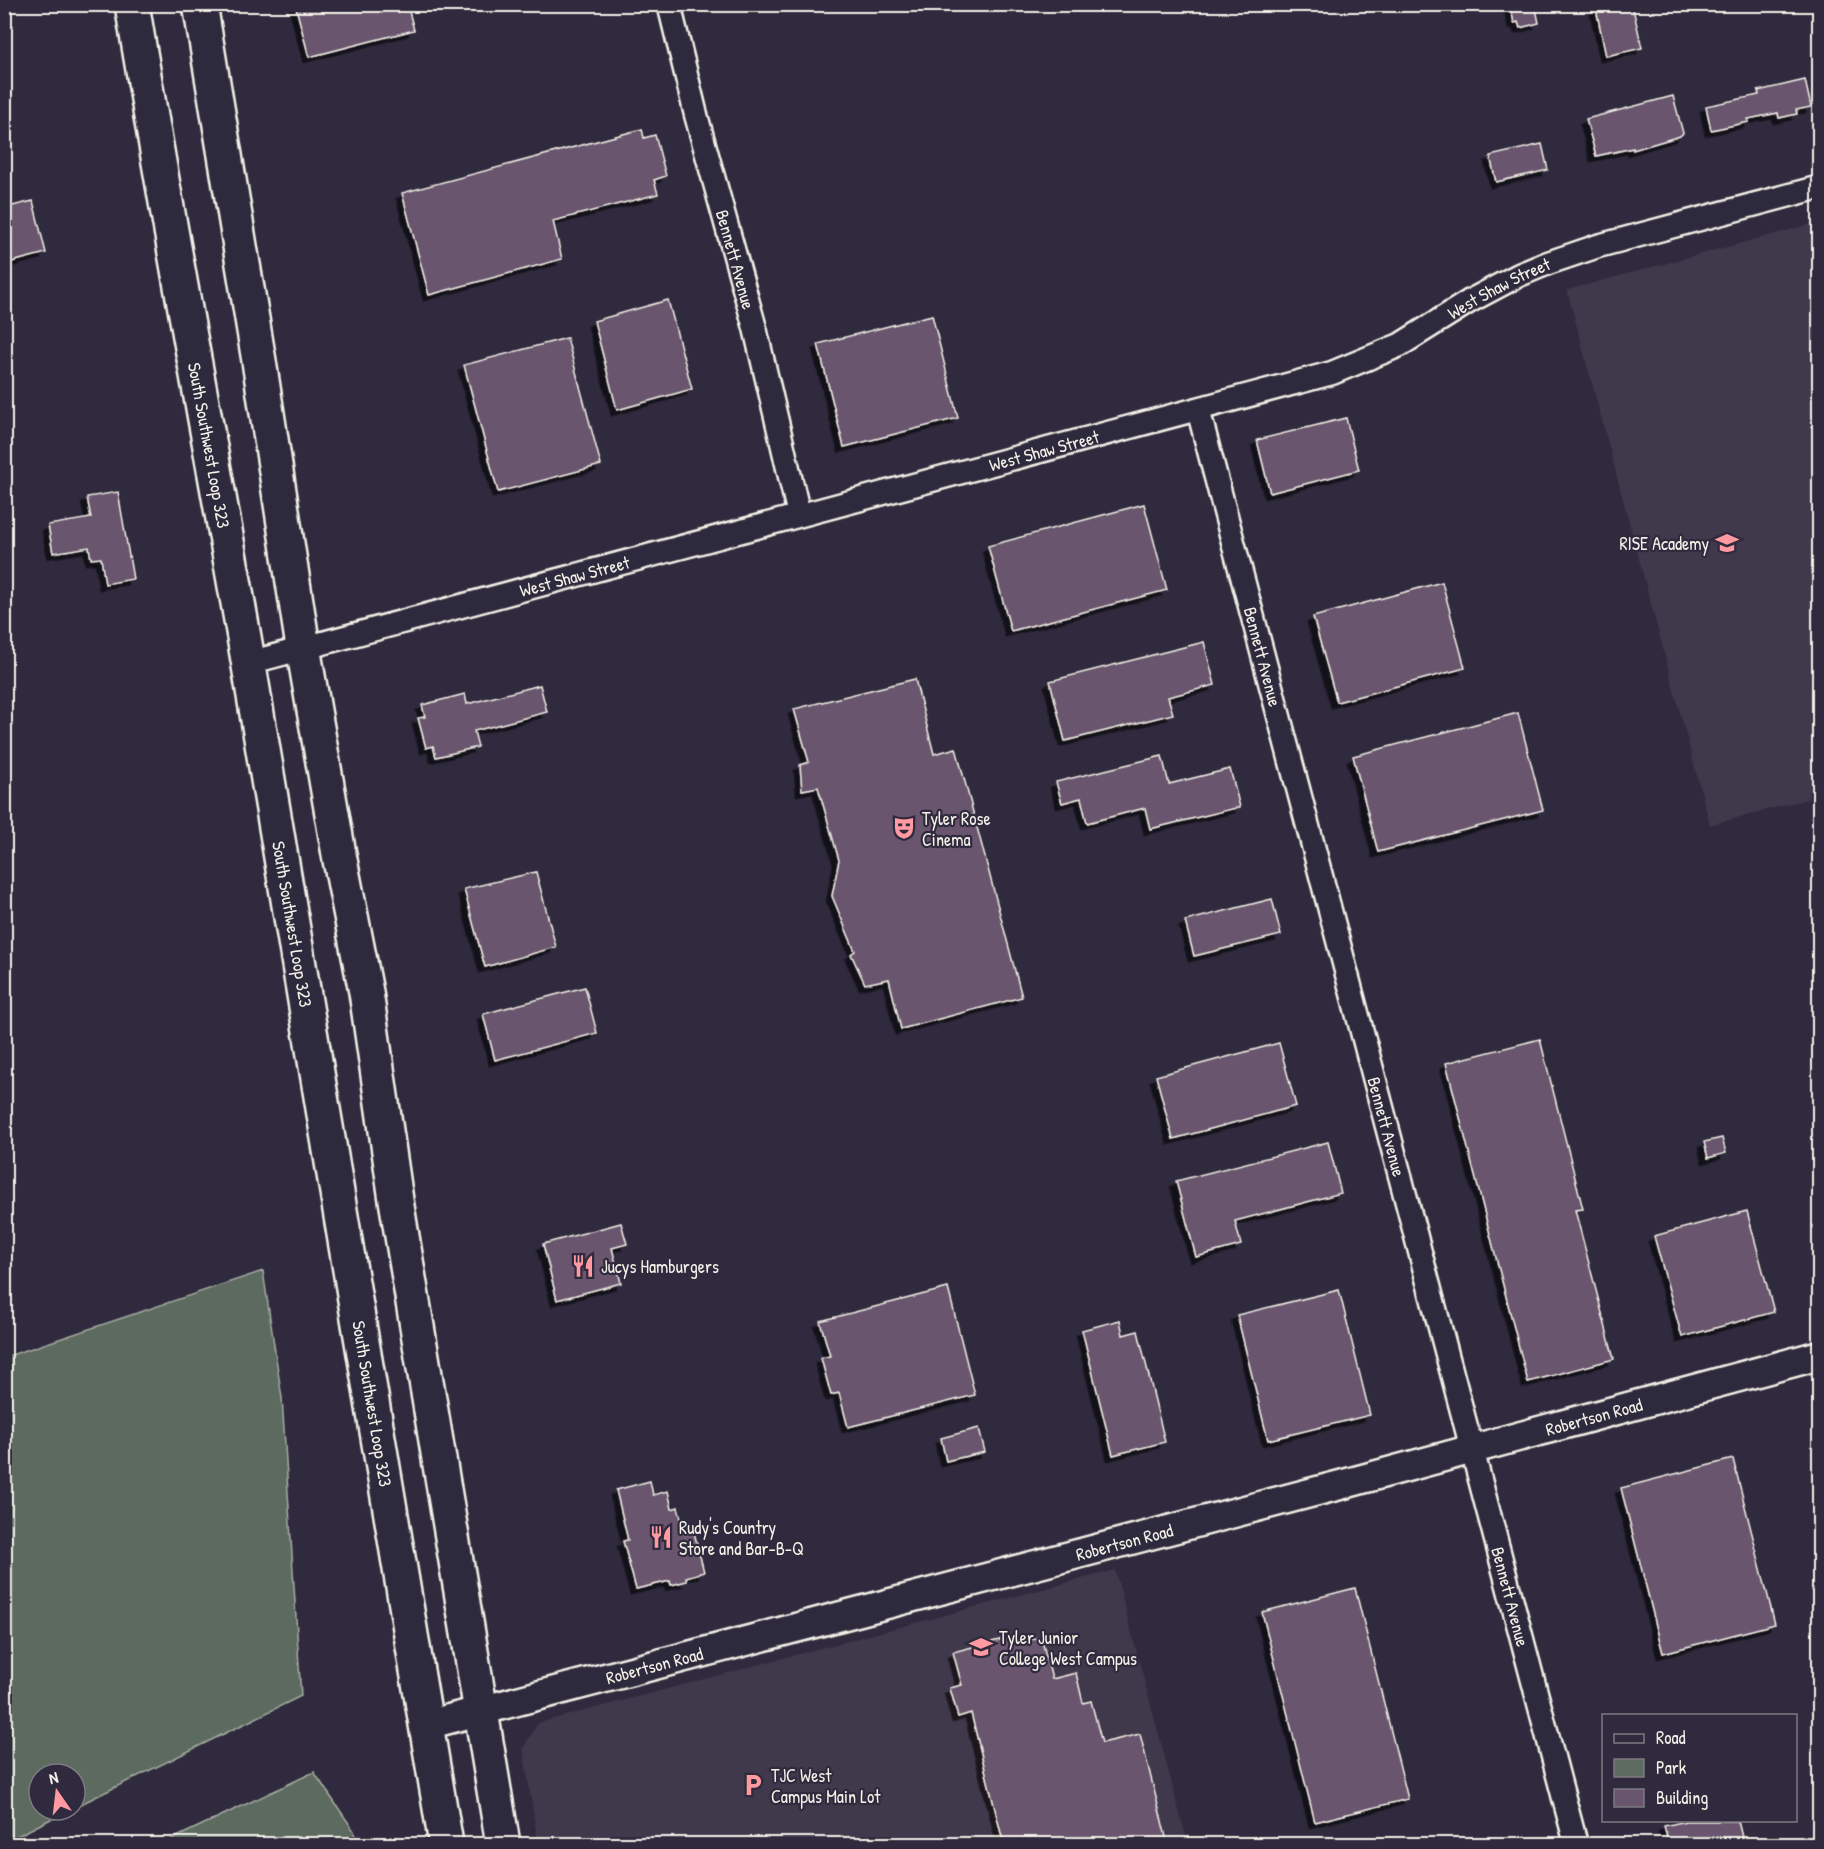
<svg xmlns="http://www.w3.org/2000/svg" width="1824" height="1849" viewBox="0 0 1824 1849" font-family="'Patrick Hand',sans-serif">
<defs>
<filter id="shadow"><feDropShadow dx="-5.5" dy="5.5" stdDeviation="0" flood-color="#0009"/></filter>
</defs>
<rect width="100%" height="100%" fill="#2f2a3d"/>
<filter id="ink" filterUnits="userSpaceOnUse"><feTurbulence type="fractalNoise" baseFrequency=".0167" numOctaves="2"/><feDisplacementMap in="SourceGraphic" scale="12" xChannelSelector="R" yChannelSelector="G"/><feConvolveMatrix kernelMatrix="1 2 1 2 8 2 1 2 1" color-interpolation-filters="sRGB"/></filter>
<g filter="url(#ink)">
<path fill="#40374c" d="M1819 222V796L1710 825 1567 290Z
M1115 1570 1188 1844H538L523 1748 538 1723Z"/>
<path fill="#5d6b60" stroke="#a8aea4" stroke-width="1.5" d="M263 1271 282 1398 301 1696 75 1807V1774H39V1810H69L5 1842V1357Z
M314 1772 354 1831 356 1844H162Z"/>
<path fill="#69566e" stroke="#f4f1e8" stroke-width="1.5" filter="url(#shadow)" d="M295 4H407L414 30 309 57Z
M1510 4H1535L1539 23 1520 28 1518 22 1514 23Z
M1595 4H1632L1642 48 1606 56Z
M1805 80 1811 107 1796 110 1797 114 1779 118 1778 113 1748 119 1749 122 1711 130 1706 106 1759 95 1758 91Z
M1673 96 1683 133 1680 136 1633 150V148L1596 156 1586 119Z
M642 129 644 138 655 135 666 176 654 180 658 194 553 221 562 259 429 295 402 193Z
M1542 144 1548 170 1496 182 1490 156Z
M33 201 46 253 4 264V208Z
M668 300 692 389 617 410 594 321Z
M932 315 958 418 844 447 818 344Z
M567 338 601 465 498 492 464 365Z
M1346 418 1359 470 1270 493 1257 440Z
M118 492 133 579 105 584 101 558 91 559 89 547 53 553 48 525 91 518 87 497Z
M1144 504 1167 590 1011 631 988 546Z
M1442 582 1465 668 1337 702 1313 617Z
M1204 642 1215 685 1168 697 1173 714 1065 741 1050 681Z
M915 679 934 754 956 748 1022 997 901 1029 889 979 865 984 851 954 855 951 832 896 839 860 818 787 802 790 800 765 809 762 794 709Z
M540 685 547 712 474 731 478 747 436 757 433 746 426 748 418 718 425 717 422 705 465 694 467 704Z
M1518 713 1543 810 1378 852 1353 756Z
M1162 756 1169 784 1230 769 1240 807 1150 829 1145 808 1087 823 1081 798 1062 803 1056 782Z
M536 872 556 947 485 967 464 889Z
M1272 899 1281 935 1194 956 1185 921Z
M585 987 597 1033 495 1060 483 1014Z
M1540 1039 1583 1209 1575 1210 1614 1359 1528 1382 1446 1063Z
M1279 1043 1296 1106 1173 1139 1156 1076Z
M1722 1138 1726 1153 1708 1158 1704 1142Z
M1328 1142 1341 1193 1235 1221 1241 1245 1196 1257 1176 1181Z
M1747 1211 1774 1312 1682 1337 1654 1236Z
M621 1223 627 1244 612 1248 621 1283 557 1300 543 1244Z
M948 1288 975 1395 848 1427 839 1393 831 1395 821 1358 830 1356 820 1321Z
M1339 1290 1370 1415 1268 1440 1237 1315Z
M1120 1320 1123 1335 1138 1331 1165 1442 1113 1455 1082 1330Z
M979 1428 985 1452 946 1461 941 1438Z
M1733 1459 1775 1624 1663 1653 1621 1488Z
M650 1481 653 1495 668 1491 672 1509 678 1507 685 1534 694 1532 704 1572 686 1577 687 1581 671 1585 670 1581 636 1589 623 1541 628 1540 616 1490Z
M1355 1588 1408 1799 1315 1822 1262 1612Z
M1015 1636 1017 1644 1041 1637 1052 1679 1076 1673 1083 1703 1091 1701 1102 1743 1140 1734 1168 1845H1004L971 1713 958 1717 950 1688 962 1685 953 1652Z
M1686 1821H1738L1744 1845H1669L1664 1826Z"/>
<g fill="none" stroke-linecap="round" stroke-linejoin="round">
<g stroke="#f4f1e8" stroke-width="27">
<g id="minor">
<path id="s1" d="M669 4 696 115 755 328 799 515"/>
<path id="s2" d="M1198 409 1576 1844"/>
<path id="s3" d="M248 663 1332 373 1400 345 1470 301 1519 275 1548 263 1598 246 1820 187"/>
</g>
</g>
<g stroke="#f4f1e8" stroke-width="33">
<g id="tertiary">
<path id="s4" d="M426 1725 1344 1484 1820 1355"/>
</g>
</g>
<g stroke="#f4f1e8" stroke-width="38">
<g id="trunk">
<path id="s5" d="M132 4C168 224 210 441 248 660 316 1055 380 1450 446 1844"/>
<path d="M200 4 259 361 303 647 340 860 366 992 396 1200 503 1844"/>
</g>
</g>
<use href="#minor" stroke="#2f2a3d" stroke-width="22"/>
<use href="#tertiary" stroke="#2f2a3d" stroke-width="28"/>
<use href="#trunk" stroke="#2f2a3d" stroke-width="33"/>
</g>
</g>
<defs>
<g id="school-bare" transform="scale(1.8)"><path d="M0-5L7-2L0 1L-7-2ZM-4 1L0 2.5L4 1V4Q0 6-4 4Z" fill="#ff9aa2" stroke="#2f2a3d" stroke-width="2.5" paint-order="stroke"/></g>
<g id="theatre-bare" transform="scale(1.8)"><path d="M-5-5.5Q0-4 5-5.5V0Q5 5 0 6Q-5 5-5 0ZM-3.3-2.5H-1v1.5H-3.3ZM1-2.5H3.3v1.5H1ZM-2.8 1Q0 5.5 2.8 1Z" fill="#ff9aa2" stroke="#2f2a3d" stroke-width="2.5" paint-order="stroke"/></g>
<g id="restaurant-bare" transform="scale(1.8)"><path d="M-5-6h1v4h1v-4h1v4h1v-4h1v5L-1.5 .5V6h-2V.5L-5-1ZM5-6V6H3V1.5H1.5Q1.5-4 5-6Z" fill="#ff9aa2" stroke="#2f2a3d" stroke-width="2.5" paint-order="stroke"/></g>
<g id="university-bare" transform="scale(1.8)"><path d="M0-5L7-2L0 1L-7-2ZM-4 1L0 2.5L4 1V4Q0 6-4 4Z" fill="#ff9aa2" stroke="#2f2a3d" stroke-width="2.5" paint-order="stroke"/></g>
<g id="parking-bare" transform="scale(1.8)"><path d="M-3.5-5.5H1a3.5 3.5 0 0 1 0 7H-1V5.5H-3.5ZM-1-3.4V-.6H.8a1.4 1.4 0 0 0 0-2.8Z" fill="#ff9aa2" stroke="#2f2a3d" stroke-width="2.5" paint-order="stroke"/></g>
</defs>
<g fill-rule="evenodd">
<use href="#school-bare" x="1727" y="543"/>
<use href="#theatre-bare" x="904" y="828"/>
<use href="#restaurant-bare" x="583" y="1266"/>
<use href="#restaurant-bare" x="661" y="1537"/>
<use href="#university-bare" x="981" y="1647"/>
<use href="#parking-bare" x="753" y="1785"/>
</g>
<g text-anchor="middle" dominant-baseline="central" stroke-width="4.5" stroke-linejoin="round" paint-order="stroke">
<g font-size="18" fill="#f4f1e8" stroke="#2f2a3d">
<text stroke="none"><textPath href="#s1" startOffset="264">Bennett Avenue</textPath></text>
<text stroke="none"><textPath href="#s3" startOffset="1310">West Shaw Street</textPath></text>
<text stroke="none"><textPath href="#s5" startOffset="448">South Southwest Loop 323</textPath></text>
<text stroke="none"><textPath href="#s3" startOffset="824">West Shaw Street</textPath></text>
<text stroke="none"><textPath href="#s3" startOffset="338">West Shaw Street</textPath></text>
<text stroke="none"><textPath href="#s2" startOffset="256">Bennett Avenue</textPath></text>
<text stroke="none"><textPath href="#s5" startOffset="934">South Southwest Loop 323</textPath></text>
<text stroke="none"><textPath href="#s2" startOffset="742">Bennett Avenue</textPath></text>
<text stroke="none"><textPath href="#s5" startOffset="1420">South Southwest Loop 323</textPath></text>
<text stroke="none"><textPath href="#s4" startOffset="1208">Robertson Road</textPath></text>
<text stroke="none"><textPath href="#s4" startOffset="722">Robertson Road</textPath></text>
<text stroke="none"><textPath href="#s2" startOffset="1228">Bennett Avenue</textPath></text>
<text stroke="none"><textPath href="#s4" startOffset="236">Robertson Road</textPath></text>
</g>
<g font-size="18" fill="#f4f1e8" stroke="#2f2a3d" text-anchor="start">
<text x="1709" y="543" text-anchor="end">RISE Academy</text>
<text x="922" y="818">Tyler Rose<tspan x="922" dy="21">Cinema</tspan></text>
<text x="601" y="1266">Jucys Hamburgers</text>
<text x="679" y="1527">Rudy's Country<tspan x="679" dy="21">Store and Bar-B-Q</tspan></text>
<text x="999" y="1637">Tyler Junior<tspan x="999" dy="21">College West Campus</tspan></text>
<text x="771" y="1775">TJC West<tspan x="771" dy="21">Campus Main Lot</tspan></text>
</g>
</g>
<rect width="1824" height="1849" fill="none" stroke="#2f2a3d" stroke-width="24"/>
<rect x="12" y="12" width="1800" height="1825" fill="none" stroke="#f4f1e8" stroke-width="2" filter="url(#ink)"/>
<rect x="1602" y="1714" width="195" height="108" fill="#2f2a3d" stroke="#7e7a81" stroke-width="1.5"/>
<rect x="1614" y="1734" width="30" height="9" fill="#2f2a3d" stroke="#7e7a81" stroke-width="1.5"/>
<text x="1656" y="1744" font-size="18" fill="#f4f1e8">Road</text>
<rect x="1614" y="1759" width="30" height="18" fill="#5d6b60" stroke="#7e7a81" stroke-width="1.5"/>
<text x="1656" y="1774" font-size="18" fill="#f4f1e8">Park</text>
<rect x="1614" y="1789" width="30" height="18" fill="#69566e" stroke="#7e7a81" stroke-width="1.5"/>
<text x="1656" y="1804" font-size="18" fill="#f4f1e8">Building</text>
<g transform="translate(57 1792) rotate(346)"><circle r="28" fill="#2f2a3d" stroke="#7e7a81" stroke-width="1.5"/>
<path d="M0-4.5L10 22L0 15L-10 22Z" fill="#ff9aa2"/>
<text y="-9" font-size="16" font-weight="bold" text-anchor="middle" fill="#f4f1e8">N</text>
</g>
</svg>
